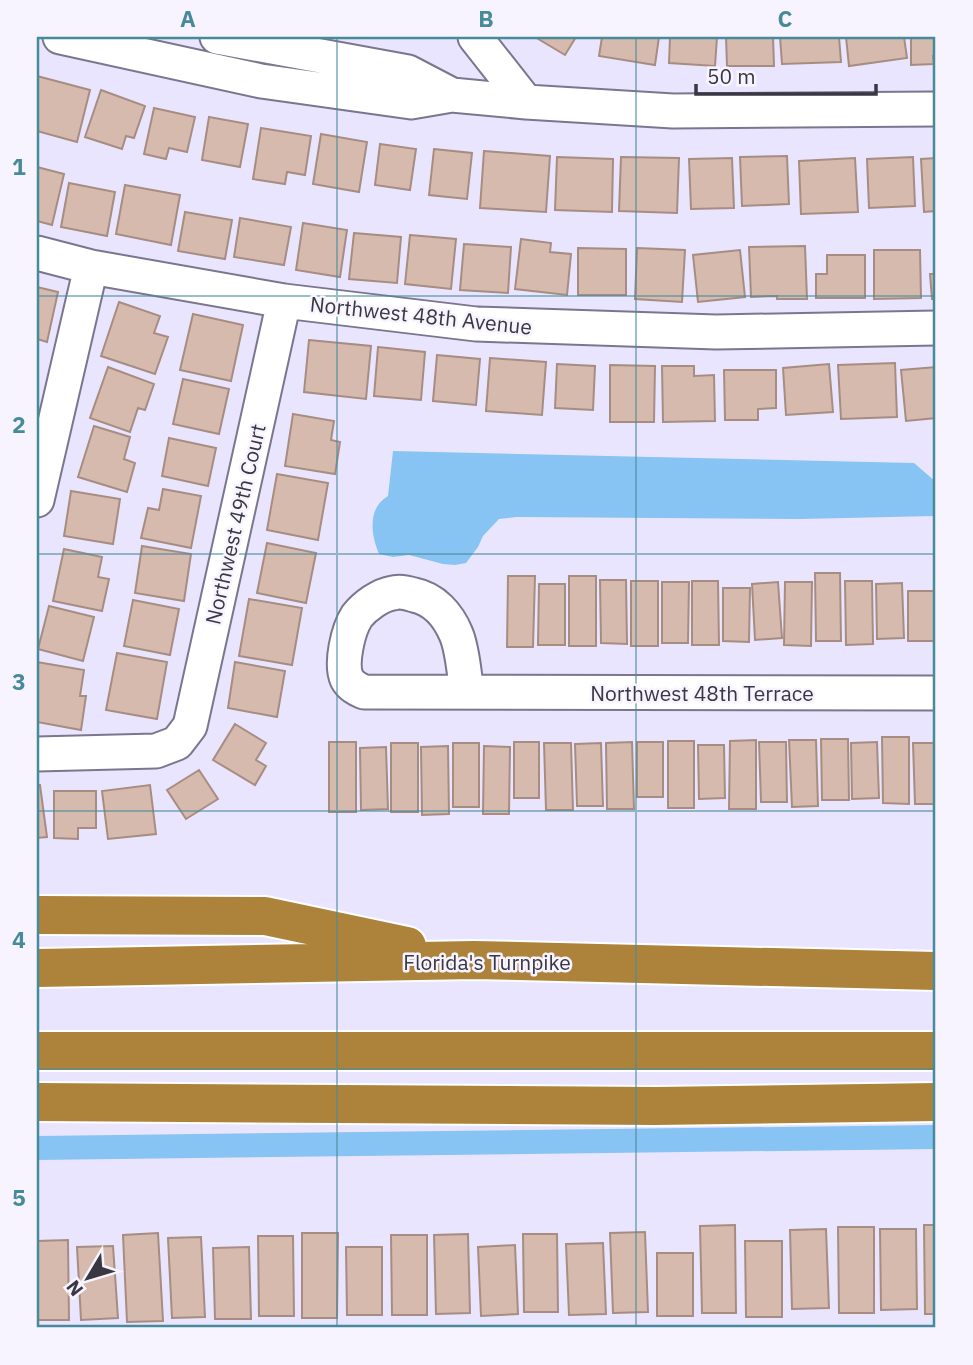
<svg xmlns="http://www.w3.org/2000/svg" width="973" height="1365" viewBox="0 0 973 1365" font-family="'IBM Plex Sans',sans-serif">
<rect width="100%" height="100%" fill="#eae5ff"/>
<path fill="#88c4f3" d="M393 451 914 463 936 482V516L800 519 517 517 499 519 483 536 478 547 466 563 455 565 443 564 409 555 393 557 379 554C371 535 367 508 388 496Z"/>
<g fill="none" stroke-linecap="round" stroke-linejoin="round">
<path stroke="#88c4f3" stroke-width="24" d="M37 1148 936 1137"/>
</g>
<path fill="#d5baad" stroke="#a78d81" stroke-width="2" d="M535 37H576L565 55Z
M602 37H659L655 65 599 56Z
M670 37H717L715 66 669 63Z
M726 37H773L774 66H727Z
M780 37H839L841 62 782 64Z
M846 37H904L907 58 849 66Z
M911 37H936V56H933L934 64 911 65Z
M37 76 90 90 77 142 37 131Z
M101 90 145 106 134 138 126 136 122 149 85 137Z
M154 108 195 117 187 152 169 148 166 159 144 154Z
M209 117 248 124 240 167 202 160Z
M261 128 311 136 305 175 287 172 285 184 253 179Z
M321 134 367 142 359 192 313 184Z
M380 144 416 149 410 190 375 185Z
M434 149 472 153 467 199 429 195Z
M484 151 550 156 546 212 480 208Z
M787 156 789 204 742 206 740 157Z
M557 157 613 159 612 212 555 210Z
M621 157 679 158 677 213 619 211Z
M913 157 915 206 869 208 867 159Z
M732 158 734 208 691 209 689 159Z
M855 158 858 212 801 214 799 161Z
M936 158V211L924 212 921 159Z
M37 167 64 174 52 225 37 221Z
M69 183 115 192 107 236 61 227Z
M125 185 180 195 171 245 116 234Z
M185 212 232 220 225 259 178 251Z
M240 218 291 227 284 265 234 257Z
M303 223 347 230 340 277 296 270Z
M354 233 401 237 397 283 349 279Z
M410 235 456 239 451 289 405 284Z
M521 239 551 243 550 252 571 254 567 295 515 289Z
M464 244 511 247 508 293 460 290Z
M805 246 807 299H777V296L751 297 749 247Z
M578 248 626 249V295H578Z
M637 248 685 250 682 302 635 299Z
M740 250 745 297 698 302 693 255Z
M874 250H920L921 298 874 299Z
M827 255H865V298H816V274H827Z
M930 274H936V299H932Z
M37 287 58 292 47 342 37 339Z
M119 302 160 316 154 333 168 337 155 374 101 356Z
M193 314 243 325 231 381 180 370Z
M309 340 371 346 366 399 304 392Z
M378 347 425 352 421 400 374 396Z
M437 355 480 359 476 405 433 401Z
M490 358 546 362 542 415 486 411Z
M895 363 897 417 841 419 838 365Z
M557 364 595 366 593 410 555 408Z
M829 364 833 412 786 415 783 368Z
M610 365 655 366 654 422H610Z
M662 366H694V376L714 375 715 421 663 422Z
M108 367 154 384 145 410 138 408 130 432 90 418Z
M936 367V418L906 421 901 370Z
M724 370H776V408L758 409V420H725Z
M183 379 229 389 219 434 173 424Z
M293 414 334 421 331 440 340 442 335 474 285 466Z
M94 426 130 437 124 459 135 463 127 492 78 477Z
M169 438 216 448 208 486 162 476Z
M277 474 328 483 318 540 267 530Z
M163 489 201 496 191 548 141 538 148 508 159 510Z
M71 491 120 499 113 544 64 536Z
M267 543 316 553 306 603 257 593Z
M142 546 191 554 184 601 135 593Z
M64 549 102 557 98 577 109 579 102 611 53 601Z
M815 573H840L841 641H816Z
M508 576H535L533 647H507Z
M569 576H596V646H569Z
M600 580H626L627 644 601 643Z
M631 581H658V646H631Z
M692 581H718L719 645H692Z
M845 581H872L873 644 846 645Z
M662 582H689L688 643H662Z
M778 582 782 638 755 640 752 584Z
M785 582H812L811 646 784 645Z
M902 583 904 638 877 639 876 584Z
M539 584H565V645H538Z
M723 588H750L749 642 723 641Z
M908 591H934V641H908Z
M249 599 302 608 292 665 239 656Z
M133 600 179 609 170 655 124 646Z
M49 606 94 617 83 661 38 649Z
M117 653 167 662 157 719 106 710Z
M37 662 84 670 80 696H86L81 730 37 722Z
M235 662 285 671 277 717 228 708Z
M235 724 266 743 256 760 266 766 255 785 213 760Z
M882 737H909V804L883 803Z
M821 739H848L849 800H822Z
M756 740V809H729L730 741Z
M789 740H816L818 806 792 807Z
M668 741H694V808H668Z
M329 742H356V812H329Z
M514 742H539V798H514Z
M632 742 634 809H607L606 743Z
M637 742H663V797H637Z
M759 742H786L787 802H761Z
M877 742 879 798 852 799 851 743Z
M391 743H418V812H391Z
M453 743H479V807H453Z
M544 743H571L573 810H546Z
M601 743 603 806H577L575 744Z
M913 743H936V804H915Z
M698 745H724L725 798 699 799Z
M448 746 449 814 422 815 421 747Z
M484 746 510 747 509 814H483Z
M386 747 388 809 361 810 360 748Z
M199 770 218 799 186 819 167 790Z
M37 785H40L47 837 37 838Z
M150 785 156 834 108 839 102 791Z
M54 791H96V828H78V839L54 838Z
M735 1225 736 1313H702L700 1226Z
M924 1225H936V1314H925Z
M838 1227H874V1313H839Z
M826 1229 829 1308 792 1309 790 1230Z
M880 1229H916L917 1309 881 1310Z
M645 1232 648 1312 613 1313 610 1233Z
M158 1233 163 1321 127 1322 123 1235Z
M302 1233H338L337 1318H302Z
M468 1234 470 1313 436 1314 434 1235Z
M523 1234H557L558 1312H524Z
M391 1235H427V1315H392Z
M258 1236H293L294 1316H259Z
M201 1237 205 1317 172 1318 168 1238Z
M68 1240 69 1320H37V1241Z
M745 1241H782V1317H746Z
M603 1243 606 1314 569 1315 566 1244Z
M515 1245 518 1314 481 1316 478 1247Z
M113 1246 118 1318 81 1320 77 1247Z
M249 1247 251 1319H215L213 1248Z
M346 1247H382V1315H347Z
M657 1253H693V1316H657Z"/>
<g fill="none" stroke-linecap="round" stroke-linejoin="round">
<g stroke="#7b768d" stroke-width="37">
<path id="minor" d="M60 37 261 81 411 102 452 95 526 102 673 111 936 109
M217 37 408 72 452 95
M475 37 526 102
M37 253 91 267 284 301 476 324 716 332 936 328
M37 500 91 267
M467 692C464 675 463 650 456 634 448 615 434 599 414 595 408 593 399 591 393 593 380 595 365 606 357 616 348 630 340 664 347 679 351 686 357 689 364 692L936 693
M37 754 156 751 177 743 190 726 284 301"/>
</g>
<g stroke="#fff" stroke-width="42">
<path id="highway" d="M37 915 265 916 407 946
M37 968 474 960 936 971
M37 1051H936
M37 1102 656 1106 936 1102"/>
</g>
<use href="#minor" stroke="#fff" stroke-width="33"/>
<use href="#highway" stroke="#ad833b" stroke-width="38"/>
</g>
<path fill="none" stroke="#478b9a" stroke-width="2" stroke-opacity="0.55" d="M337 37V1328M636 37V1328M37 296H936M37 554H936M37 811H936M37 1069H936"/>
<g text-anchor="middle" dominant-baseline="central" stroke-width="5" stroke-linejoin="round" paint-order="stroke">
<g font-size="21" fill="#393741" stroke="#f7f4ff">
<text transform="translate(421 315) rotate(6)">Northwest 48th Avenue</text>
<text transform="translate(235 524) rotate(-77)">Northwest 49th Court</text>
<text x="702" y="693">Northwest 48th Terrace</text>
<text x="487" y="962">Florida's Turnpike</text>
</g>
</g>
<rect width="973" height="1365" fill="none" stroke="#f7f4ff" stroke-width="77"/>
<g transform="translate(88 1278) rotate(232)" stroke="#f7f4ff" stroke-width="5" paint-order="stroke">
<path d="M0-5L12 26L0 18L-12 26Z" fill="#393741"/>
<text y="-10" font-size="19" font-weight="bold" text-anchor="middle" fill="#393741">N</text>
</g>
<path d="M696 84v10h180v-10" fill="none" stroke="#393741" stroke-width="3.5"/>
<text x="707" y="84" font-size="21" fill="#393741" stroke="#f7f4ff" stroke-width="5" paint-order="stroke">50 m</text>
<rect x="38" y="38" width="896" height="1288" fill="none" stroke="#478b9a" stroke-width="2.5"/>
<g font-size="23" text-anchor="middle" font-weight="bold" fill="#478b9a">
<text x="188" y="27">A</text>
<text x="486" y="27">B</text>
<text x="785" y="27">C</text>
<text x="19" y="175">1</text>
<text x="19" y="433">2</text>
<text x="19" y="690">3</text>
<text x="19" y="948">4</text>
<text x="19" y="1206">5</text>
</g>
</svg>
